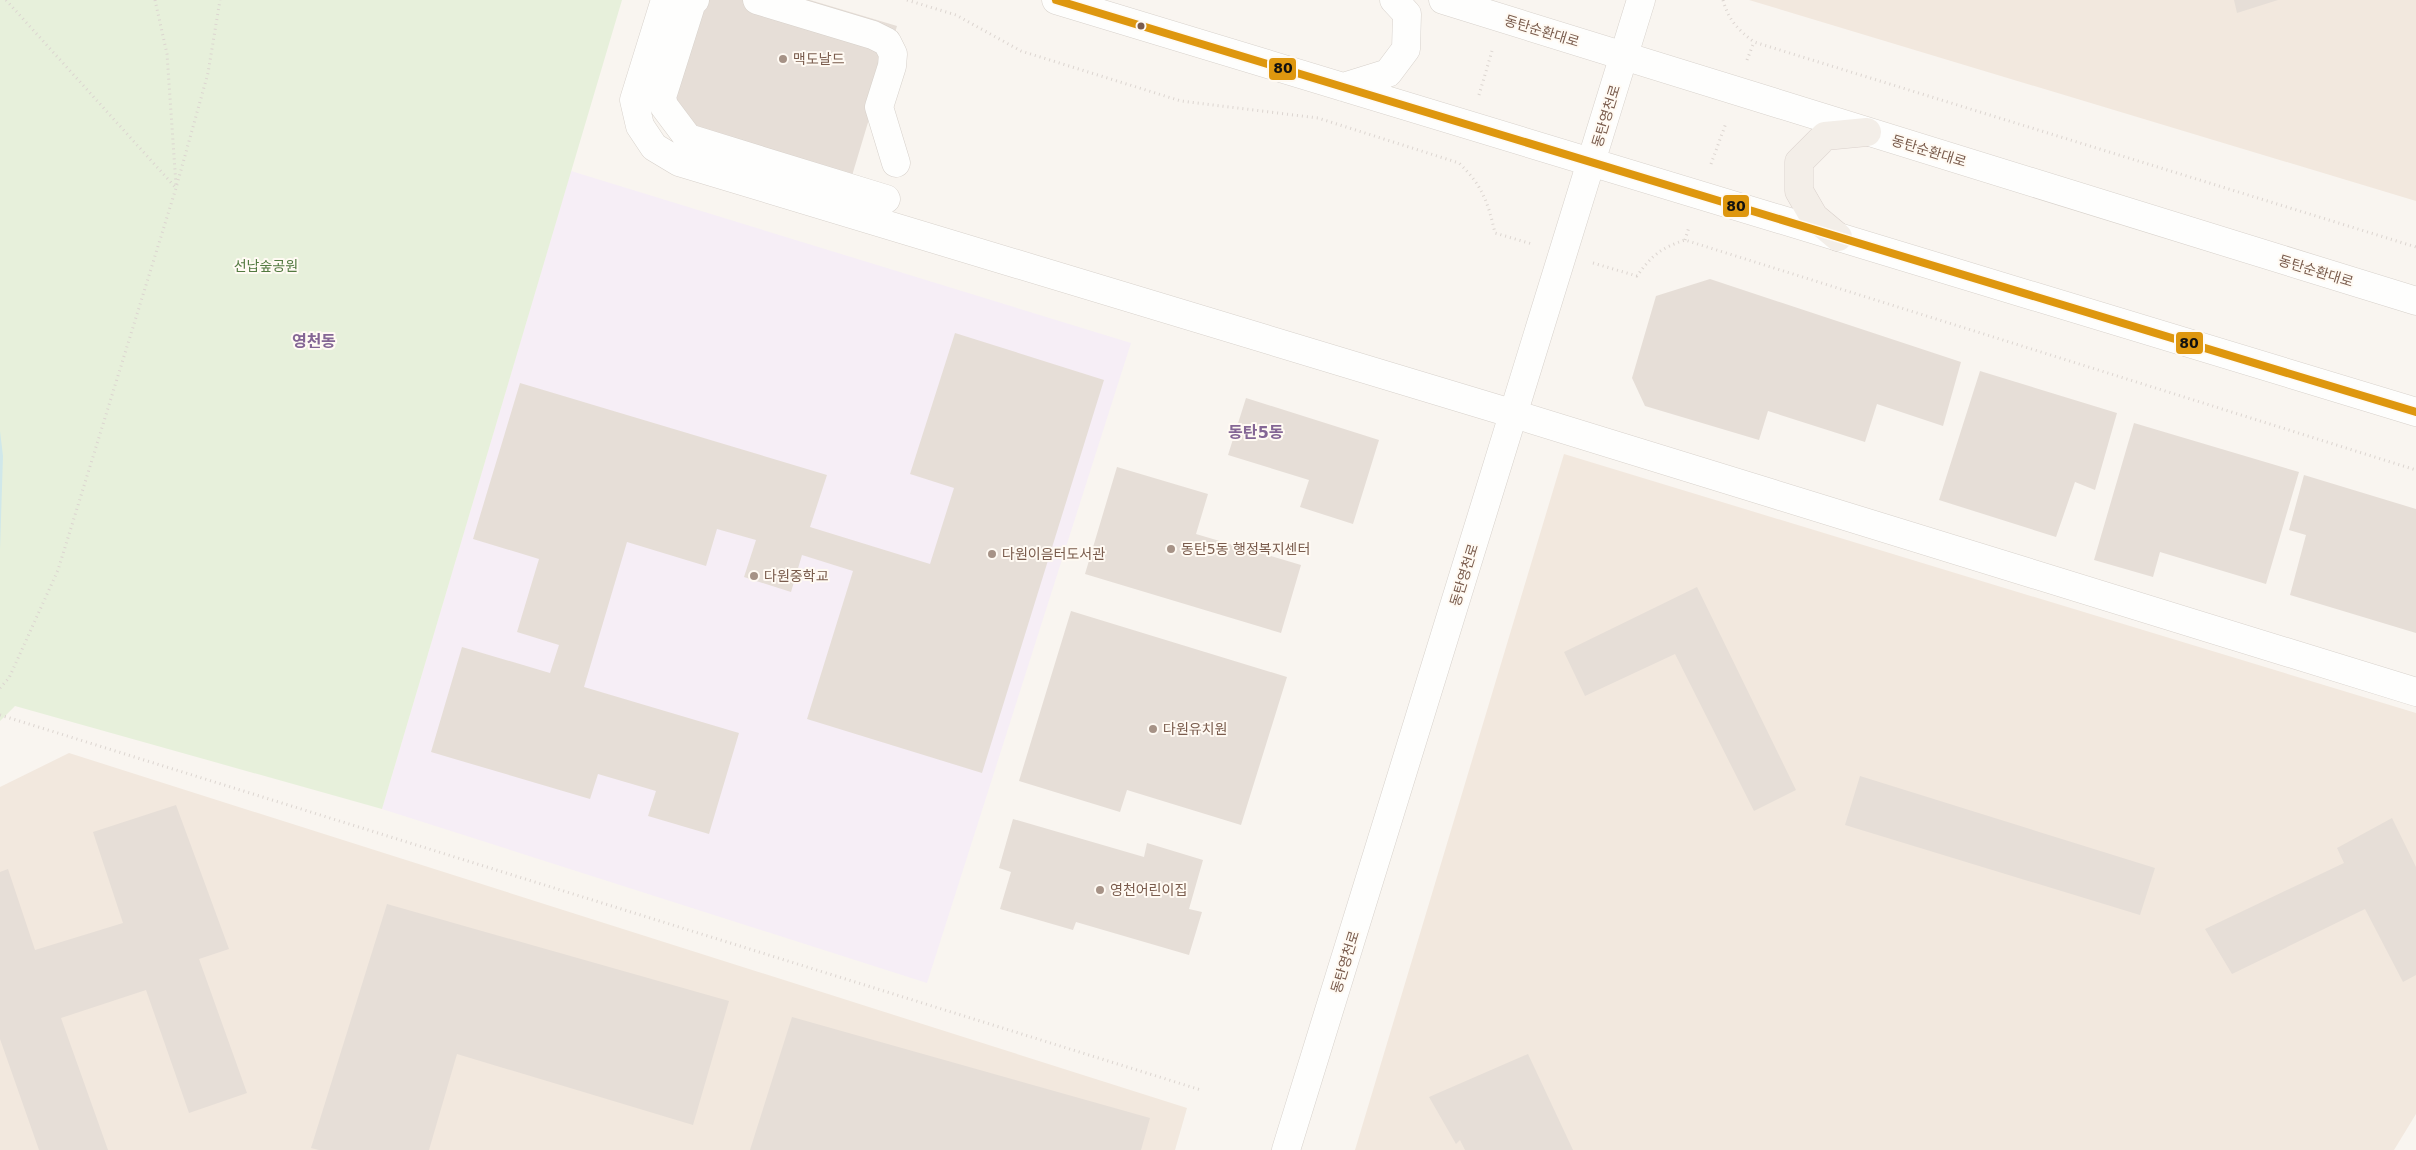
<svg xmlns="http://www.w3.org/2000/svg" width="2416" height="1150" viewBox="0 0 2416 1150" font-family="'DejaVu Sans','Noto Sans KR',sans-serif">
<rect width="100%" height="100%" fill="#f9f5f0"/>
<path fill="#f2e8de" d="M1749 0H2416V201Z
M1564 454 2416 713V1114L2394 1150H1355Z
M69 753 1187 1108 1175 1150H0V787Z"/>
<path fill="#f6eef6" d="M571 171 1131 343 927 983 382 809Z"/>
<path fill="#e7f0db" d="M0 0H622L382 809 15 706 0 721Z"/>
<path fill="#d0e8ea" d="M0 431 3 456 0 550Z"/>
<path fill="#e6ded7" d="M697 0H810L897 26 851 179 693 130 670 92Z
M2234 0H2278L2237 13Z
M1710 279 1961 362 1943 426 1877 404 1865 442 1768 411 1759 440 1645 406 1632 378 1656 296Z
M955 333 1104 380 982 773 807 719 853 571 802 555 791 592 744 577 756 540 717 529 706 566 627 542 584 687 739 733 709 834 648 816 656 791 598 774 590 799 431 752 462 647 550 673 559 645 517 632 539 559 473 539 520 383 827 475 810 527 930 564 954 488 910 474Z
M1980 371 2117 413 2095 490 2075 482 2056 537 1939 500Z
M1246 398 1379 440 1353 524 1300 507 1309 480 1228 455Z
M2134 423 2299 472 2266 584 2160 552 2153 577 2094 560Z
M1117 467 1208 494 1196 534 1301 565 1281 633 1085 574Z
M2304 475 2416 509V633L2290 595 2306 535 2289 530Z
M1697 587 1796 790 1754 811 1675 654 1585 696 1564 652Z
M1071 611 1287 677 1241 825 1127 790 1120 812 1019 781Z
M1860 776 2155 868 2140 915 1845 825Z
M176 805 229 949 199 959 247 1093 189 1113 146 990 61 1018 108 1150H39L0 1039V872L8 869 35 950 123 923 93 832Z
M2392 818 2416 867V975L2403 982 2365 909 2232 974 2205 929 2344 863 2337 848Z
M1013 819 1144 857 1147 843 1203 860 1189 909 1202 912 1189 955 1076 922 1073 930 1000 909 1011 872 999 868Z
M387 904 729 1001 693 1125 457 1054 429 1150H319L311 1148Z
M792 1017 1150 1118 1141 1150H750Z
M1528 1054 1573 1150H1465L1460 1140 1456 1144 1429 1097Z"/>
<g fill="none" stroke-linecap="round" stroke-linejoin="round">
<g stroke="#d7d1cb" stroke-width="29">
<path id="minor" d="M665 0 634 100 640 126 654 147 679 162 1514 414 2416 692
M695 0 692 2 662 97 664 106 688 138 886 199
M757 0 873 35 887 42 893 54 892 66 879 107 896 163
M1056 0 2416 412
M1443 0 2416 301
M1343 87 1388 73 1406 49 1407 14 1394 0
M1286 1150 1641 0"/>
</g>
<g stroke="#dad1cc" stroke-width="29">
<path id="major" d="M1838 237 1814 217 1799 191V162L1825 136 1867 132"/>
</g>
<path stroke="#dcd5d0" stroke-width="3" stroke-dasharray="1 4" stroke-linecap="butt" d="M6 0 176 188
M155 0 167 54 176 185
M907 0 956 15 1021 51 1181 101 1318 118 1459 163C1482 185 1488 202 1495 233L1532 244
M1723 0C1728 19 1738 30 1754 42L2416 247
M1747 60 1754 42
M1479 95 1492 51
M1711 164 1726 123
M1685 240 1689 227
M1593 263 1637 276C1652 255 1661 248 1685 240L2416 470
M0 688 9 678 58 570 176 188 208 73 220 0
M0 715 1201 1090"/>
<use href="#minor" stroke="#fefefd" stroke-width="28"/>
<use href="#major" stroke="#f3eee8" stroke-width="28"/>
<g stroke="#fffaf3" stroke-width="11">
<path id="bus-1" d="M1056 0 2416 412"/>
</g>
<use href="#bus-1" stroke="#de970f" stroke-width="8"/>
</g>
<circle fill="#7a5c4d" stroke="#fffaf3" stroke-width="2" cx="1141" cy="26" r="4.5"/>
<g fill="#a69286" stroke="#fffaf3" stroke-width="2">
<circle cx="783" cy="59" r="5"/>
<circle cx="1171" cy="549" r="5"/>
<circle cx="992" cy="554" r="5"/>
<circle cx="754" cy="576" r="5"/>
<circle cx="1153" cy="729" r="5"/>
<circle cx="1100" cy="890" r="5"/>
</g>
<g text-anchor="middle" dominant-baseline="central" stroke-width="4" stroke-linejoin="round" paint-order="stroke">
<g font-size="14" fill="#7a5c4d" stroke="#fffaf3">
<text transform="translate(1542 31) rotate(17)">동탄순환대로</text>
<text transform="translate(1606 116) rotate(-73)">동탄영천로</text>
<text transform="translate(1929 151) rotate(17)">동탄순환대로</text>
<text transform="translate(2316 271) rotate(17)">동탄순환대로</text>
<text transform="translate(1464 575) rotate(-73)">동탄영천로</text>
<text transform="translate(1345 962) rotate(-73)">동탄영천로</text>
</g>
<g font-size="14" fill="#7a5c4d" stroke="#fffaf3" text-anchor="start">
<text x="793" y="59">맥도날드</text>
<text x="1181" y="549">동탄5동 행정복지센터</text>
<text x="1002" y="554">다원이음터도서관</text>
<text x="764" y="576">다원중학교</text>
<text x="1163" y="729">다원유치원</text>
<text x="1110" y="890">영천어린이집</text>
</g>
<g font-size="14" fill="#537a41" stroke="#fffaf3">
<text x="266" y="266">선납숲공원</text>
</g>
<g font-size="16" font-weight="bold" fill="#846695" stroke="#fffaf3">
<text x="314" y="341">영천동</text>
<text x="1256" y="432">동탄5동</text>
</g>
</g>
<g stroke="#fffaf3" stroke-width="2">
<rect x="1268" y="57" width="29" height="24" rx="5" fill="#de970f"/>
<rect x="1722" y="194" width="28" height="24" rx="5" fill="#de970f"/>
<rect x="2175" y="331" width="29" height="24" rx="5" fill="#de970f"/>
</g>
<g font-size="14" text-anchor="middle" font-weight="bold" fill="#111">
<text x="1283" y="73">80</text>
<text x="1736" y="211">80</text>
<text x="2189" y="348">80</text>
</g>
</svg>
